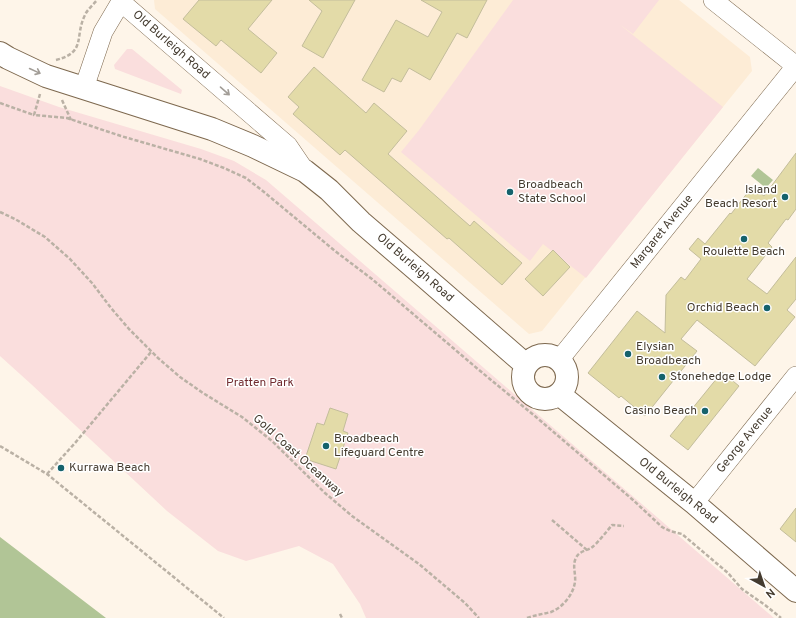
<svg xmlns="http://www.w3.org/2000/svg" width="796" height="618" viewBox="0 0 796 618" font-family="Overpass,sans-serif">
<rect width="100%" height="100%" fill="#fef5e9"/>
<path fill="#fdecd6" d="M154 0H679L750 57 752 71 542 331 529 334 155 9Z"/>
<path fill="#fadedd" d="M513 0H659L633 34 619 24 723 107 586 278 543 244 530 261 401 152 419 130Z
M127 49H132L182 90 181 94 115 69 114 65Z
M0 86 59 107 201 149 234 161 266 180 774 618H366L360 604 333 564 299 546 246 561 218 551 167 511 31 384 0 356Z"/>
<path fill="#b1c596" d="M758 168 773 180 766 188 751 176Z
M0 537 106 618H0Z"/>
<path fill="#e3dba8" stroke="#c3bd9b" d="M199 0H272L248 29 277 53 261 73 221 40 216 46 183 19Z
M309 0H355L323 58 302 46 322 11Z
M421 0H487L467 38 457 33 430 80 409 68 401 82 392 78 384 92 362 80 396 20 428 37 442 12Z
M314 67 366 113 374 103 407 131 388 154 470 226 474 221 522 263 502 285 449 238 447 239 345 150 340 155 293 114 299 107 288 97Z
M796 153V209L788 220 786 219 768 243 772 247 747 279 767 294 796 257V299L787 310 795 317 755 366 697 320 681 339 697 351 645 416 621 396 619 398 588 373 637 311 665 333 666 295 681 277 685 280 701 259 689 249 698 238 705 244 730 213 731 214 752 187 764 196Z
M553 250 570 267 543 296 525 279Z
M722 372 739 386 688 450 670 436Z
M330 408 348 414 343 431 348 433 336 469 305 459 317 423 324 425Z
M796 508V542L780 529Z"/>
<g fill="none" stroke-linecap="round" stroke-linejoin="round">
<g stroke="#7d684e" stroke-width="20">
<path id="minor" d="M713 0 796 66
M121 2 288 146 305 171
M84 88 103 32 122 0
M559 360 796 66
M694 503 796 376"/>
</g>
<g stroke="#7d684e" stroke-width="24">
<path id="tertiary" d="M0 53 8 58 46 76 212 129 253 146 305 171 329 190 361 222 426 278 526 365
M523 377a22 22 0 1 1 44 0a22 22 0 1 1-44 0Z
M559 394 694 503 796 591"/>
</g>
<path stroke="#bab1a5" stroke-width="2.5" stroke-dasharray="4 2" stroke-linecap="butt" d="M56 60C87 52 74 37 85 15 87 10 93 5 97 0
M40 94 34 115 67 118 121 136 200 159 224 168 246 178 264 192 335 251 372 279 479 370 536 417 633 500 662 527 670 531 682 534 728 573 742 589 765 605 781 618
M62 100 71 120
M0 103 34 115
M0 212 15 219 45 237 70 259 92 283 111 308 129 329 158 358 180 377 203 393 242 417 272 441 325 493 352 516 419 564 465 603 479 618
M0 446 47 474 224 618
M47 474 75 443 151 352
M552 520 587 550
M340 614 342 618
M527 618C535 615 543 614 551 612 563 607 573 595 575 582 576 574 572 565 576 558 579 551 586 551 591 548 597 544 607 531 612 525L624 526"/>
<use href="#minor" stroke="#fff" stroke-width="19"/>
<use href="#tertiary" stroke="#fff" stroke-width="22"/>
</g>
<defs><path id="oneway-shaft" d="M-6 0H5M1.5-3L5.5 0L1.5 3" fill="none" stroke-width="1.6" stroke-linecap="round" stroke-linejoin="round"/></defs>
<g stroke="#a29d97">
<use href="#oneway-shaft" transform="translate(35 71) rotate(25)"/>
<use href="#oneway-shaft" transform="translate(225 91) rotate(41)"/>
</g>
<g fill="#15626c" stroke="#fff" stroke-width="1.5">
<circle cx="510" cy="192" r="4"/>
<circle cx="785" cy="197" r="4"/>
<circle cx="744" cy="239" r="4"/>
<circle cx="767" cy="308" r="4"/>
<circle cx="628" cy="354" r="4"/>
<circle cx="662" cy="377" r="4"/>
<circle cx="705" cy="411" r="4"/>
<circle cx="326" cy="446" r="4"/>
<circle cx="61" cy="468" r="4"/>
</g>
<g text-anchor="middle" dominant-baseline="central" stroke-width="3" stroke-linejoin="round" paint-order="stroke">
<g font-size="12" fill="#443b2f" stroke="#fff">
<text transform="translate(171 45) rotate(41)">Old Burleigh Road</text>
<text transform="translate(662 232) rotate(-51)">Margaret Avenue</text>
<text transform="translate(415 268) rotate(41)">Old Burleigh Road</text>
<text transform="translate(745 440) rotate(-51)">George Avenue</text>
<text transform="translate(298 456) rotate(42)">Gold Coast Oceanway</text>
<text transform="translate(678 491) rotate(39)">Old Burleigh Road</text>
</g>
<g font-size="12" fill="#443b2f" stroke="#fff" text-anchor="start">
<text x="518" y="185">Broadbeach<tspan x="518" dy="14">State School</tspan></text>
<text x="777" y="190" text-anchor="end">Island<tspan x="777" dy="14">Beach Resort</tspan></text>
<text x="744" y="252" text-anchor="middle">Roulette Beach</text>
<text x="759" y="308" text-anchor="end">Orchid Beach</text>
<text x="636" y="347">Elysian<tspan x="636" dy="14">Broadbeach</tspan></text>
<text x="670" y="377">Stonehedge Lodge</text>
<text x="697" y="411" text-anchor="end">Casino Beach</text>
<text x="334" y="439">Broadbeach<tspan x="334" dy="14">Lifeguard Centre</tspan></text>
<text x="69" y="468">Kurrawa Beach</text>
</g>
<g font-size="12" fill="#712c30" stroke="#fff">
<text x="260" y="383">Pratten Park</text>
</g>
</g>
<g transform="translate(764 586) rotate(140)" stroke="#ffffff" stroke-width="3" paint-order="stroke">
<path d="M0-3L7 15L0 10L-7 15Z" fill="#443b2f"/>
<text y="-6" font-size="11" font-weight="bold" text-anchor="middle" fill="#443b2f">N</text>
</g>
</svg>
